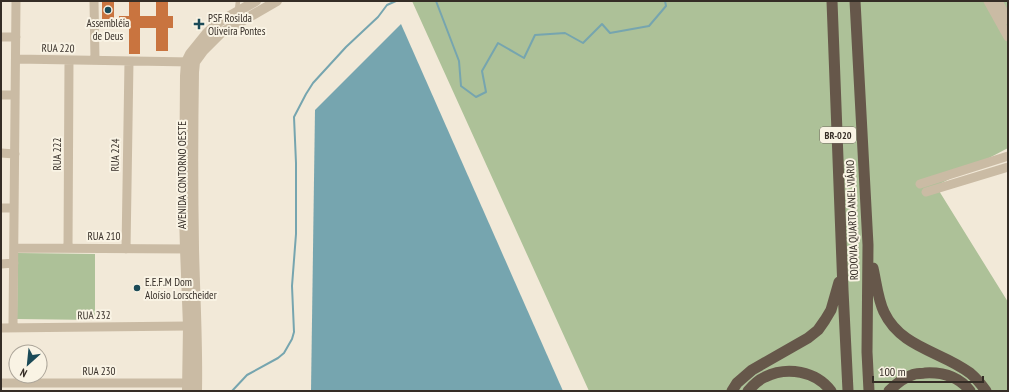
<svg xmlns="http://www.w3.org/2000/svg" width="1009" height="392" viewBox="0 0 1009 392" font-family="'PT Sans Narrow',sans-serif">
<rect width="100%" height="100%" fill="#f2e9d8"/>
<path fill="#adc198" d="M412 1H1008V148L936 186 1008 302V391H589Z
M18 253 95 254V320L17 319Z"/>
<path fill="#76a5af" d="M401 24 563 391H311L315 110Z"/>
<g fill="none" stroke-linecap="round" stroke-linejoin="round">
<path stroke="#76a5af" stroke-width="2" d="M436 1 459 61 461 86 476 97 486 92 482 71 498 43 524 58 535 35 565 33 583 43 602 24 610 33 649 26 666 6 665 1
M232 391 247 375 278 358 284 353 292 339 294 332 292 286 296 234V163L294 117 306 94 313 83 346 47 378 17 387 5 396 1"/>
</g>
<path fill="#c9743f" d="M102 1H114V19H102Z
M129 1H140V16H156V1H168V16H173V28H168V51H156V28H140V54H129V28H119V16H129Z"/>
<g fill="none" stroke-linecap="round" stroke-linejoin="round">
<path stroke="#cabba4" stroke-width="4.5" d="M237 10 238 1"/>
<path stroke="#cabba4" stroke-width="9" d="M94 1 95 60
M988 1 1008 37
M998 1 1008 20
M1 37H16
M16 59 192 62
M1 95H15
M1 153 15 154
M920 184 1008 156
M926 192 1008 167
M1 208H14
M14 248 191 249
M68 248 69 60
M126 249 129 61
M1 264 14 263
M13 327 16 1
M1 328 188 326
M1 383H194"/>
<path stroke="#cabba4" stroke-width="10" d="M187 391 188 326 185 249 184 213 185 76 186 62 190 54 207 33 219 22 256 1
M197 391C198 343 195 296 194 248 193 190 193 131 194 72L195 62 203 51 221 33 277 1"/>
<path stroke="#66574a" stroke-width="11" d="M832 1 843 290 848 391
M855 1 868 245 867 352 869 391
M873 268C876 281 878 300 884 312 901 348 941 351 970 373 976 378 981 384 986 391
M732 391 737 383 752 370 808 338 818 330 825 320 831 310 839 282
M748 391C753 385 758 380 765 377 787 366 816 371 831 391
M889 391C896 384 903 378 912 375 916 373 921 374 925 373 943 372 959 377 970 391"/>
</g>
<g fill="#1b4a57" stroke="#f9f3e4" stroke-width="1.5">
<circle cx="108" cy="10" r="4"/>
<path d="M197 18h4v4h4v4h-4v4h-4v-4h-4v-4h4z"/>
<circle cx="137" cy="288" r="4"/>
</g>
<g text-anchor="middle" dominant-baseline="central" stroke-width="4" stroke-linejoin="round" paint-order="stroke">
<rect fill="#f9f3e4" stroke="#70685f" stroke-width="1" x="820" y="127" width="36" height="16" rx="3"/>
<g font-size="10" font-weight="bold" fill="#352d26">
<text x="838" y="135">BR-020</text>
</g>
<g font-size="11" fill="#352d26" stroke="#f9f3e4" text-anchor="start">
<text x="208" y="18">PSF Rosilda<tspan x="208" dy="13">Oliveira Pontes</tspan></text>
<text x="108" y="23" text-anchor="middle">Assembléia<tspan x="108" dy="13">de Deus</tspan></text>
<text x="145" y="282">E.E.F.M Dom<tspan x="145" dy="13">Aloísio Lorscheider</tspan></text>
</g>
<g font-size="11" fill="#352d26" stroke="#f9f3e4">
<text transform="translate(58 48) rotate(1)">RUA 220</text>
<text transform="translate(57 154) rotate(-90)">RUA 222</text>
<text transform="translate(115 155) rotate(-89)">RUA 224</text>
<text transform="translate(182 175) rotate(-90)">AVENIDA CONTORNO OESTE</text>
<text transform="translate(852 220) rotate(-92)">RODOVIA QUARTO ANEL VIÁRIO</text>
<text x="104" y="236">RUA 210</text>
<text transform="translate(94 315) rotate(-1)">RUA 232</text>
<text x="99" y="371">RUA 230</text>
</g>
</g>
<rect width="1009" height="392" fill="none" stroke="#352d26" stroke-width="4"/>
<g transform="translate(28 364) rotate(207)"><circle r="19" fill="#f9f3e4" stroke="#aba498"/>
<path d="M0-3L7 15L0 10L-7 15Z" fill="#1b4a57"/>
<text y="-6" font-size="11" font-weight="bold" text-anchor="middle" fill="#352d26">N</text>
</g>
<path d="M873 376v6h110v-6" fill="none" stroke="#352d26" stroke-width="2"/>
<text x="879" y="376" font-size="12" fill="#352d26" stroke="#f9f3e4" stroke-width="3" paint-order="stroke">100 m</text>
</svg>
